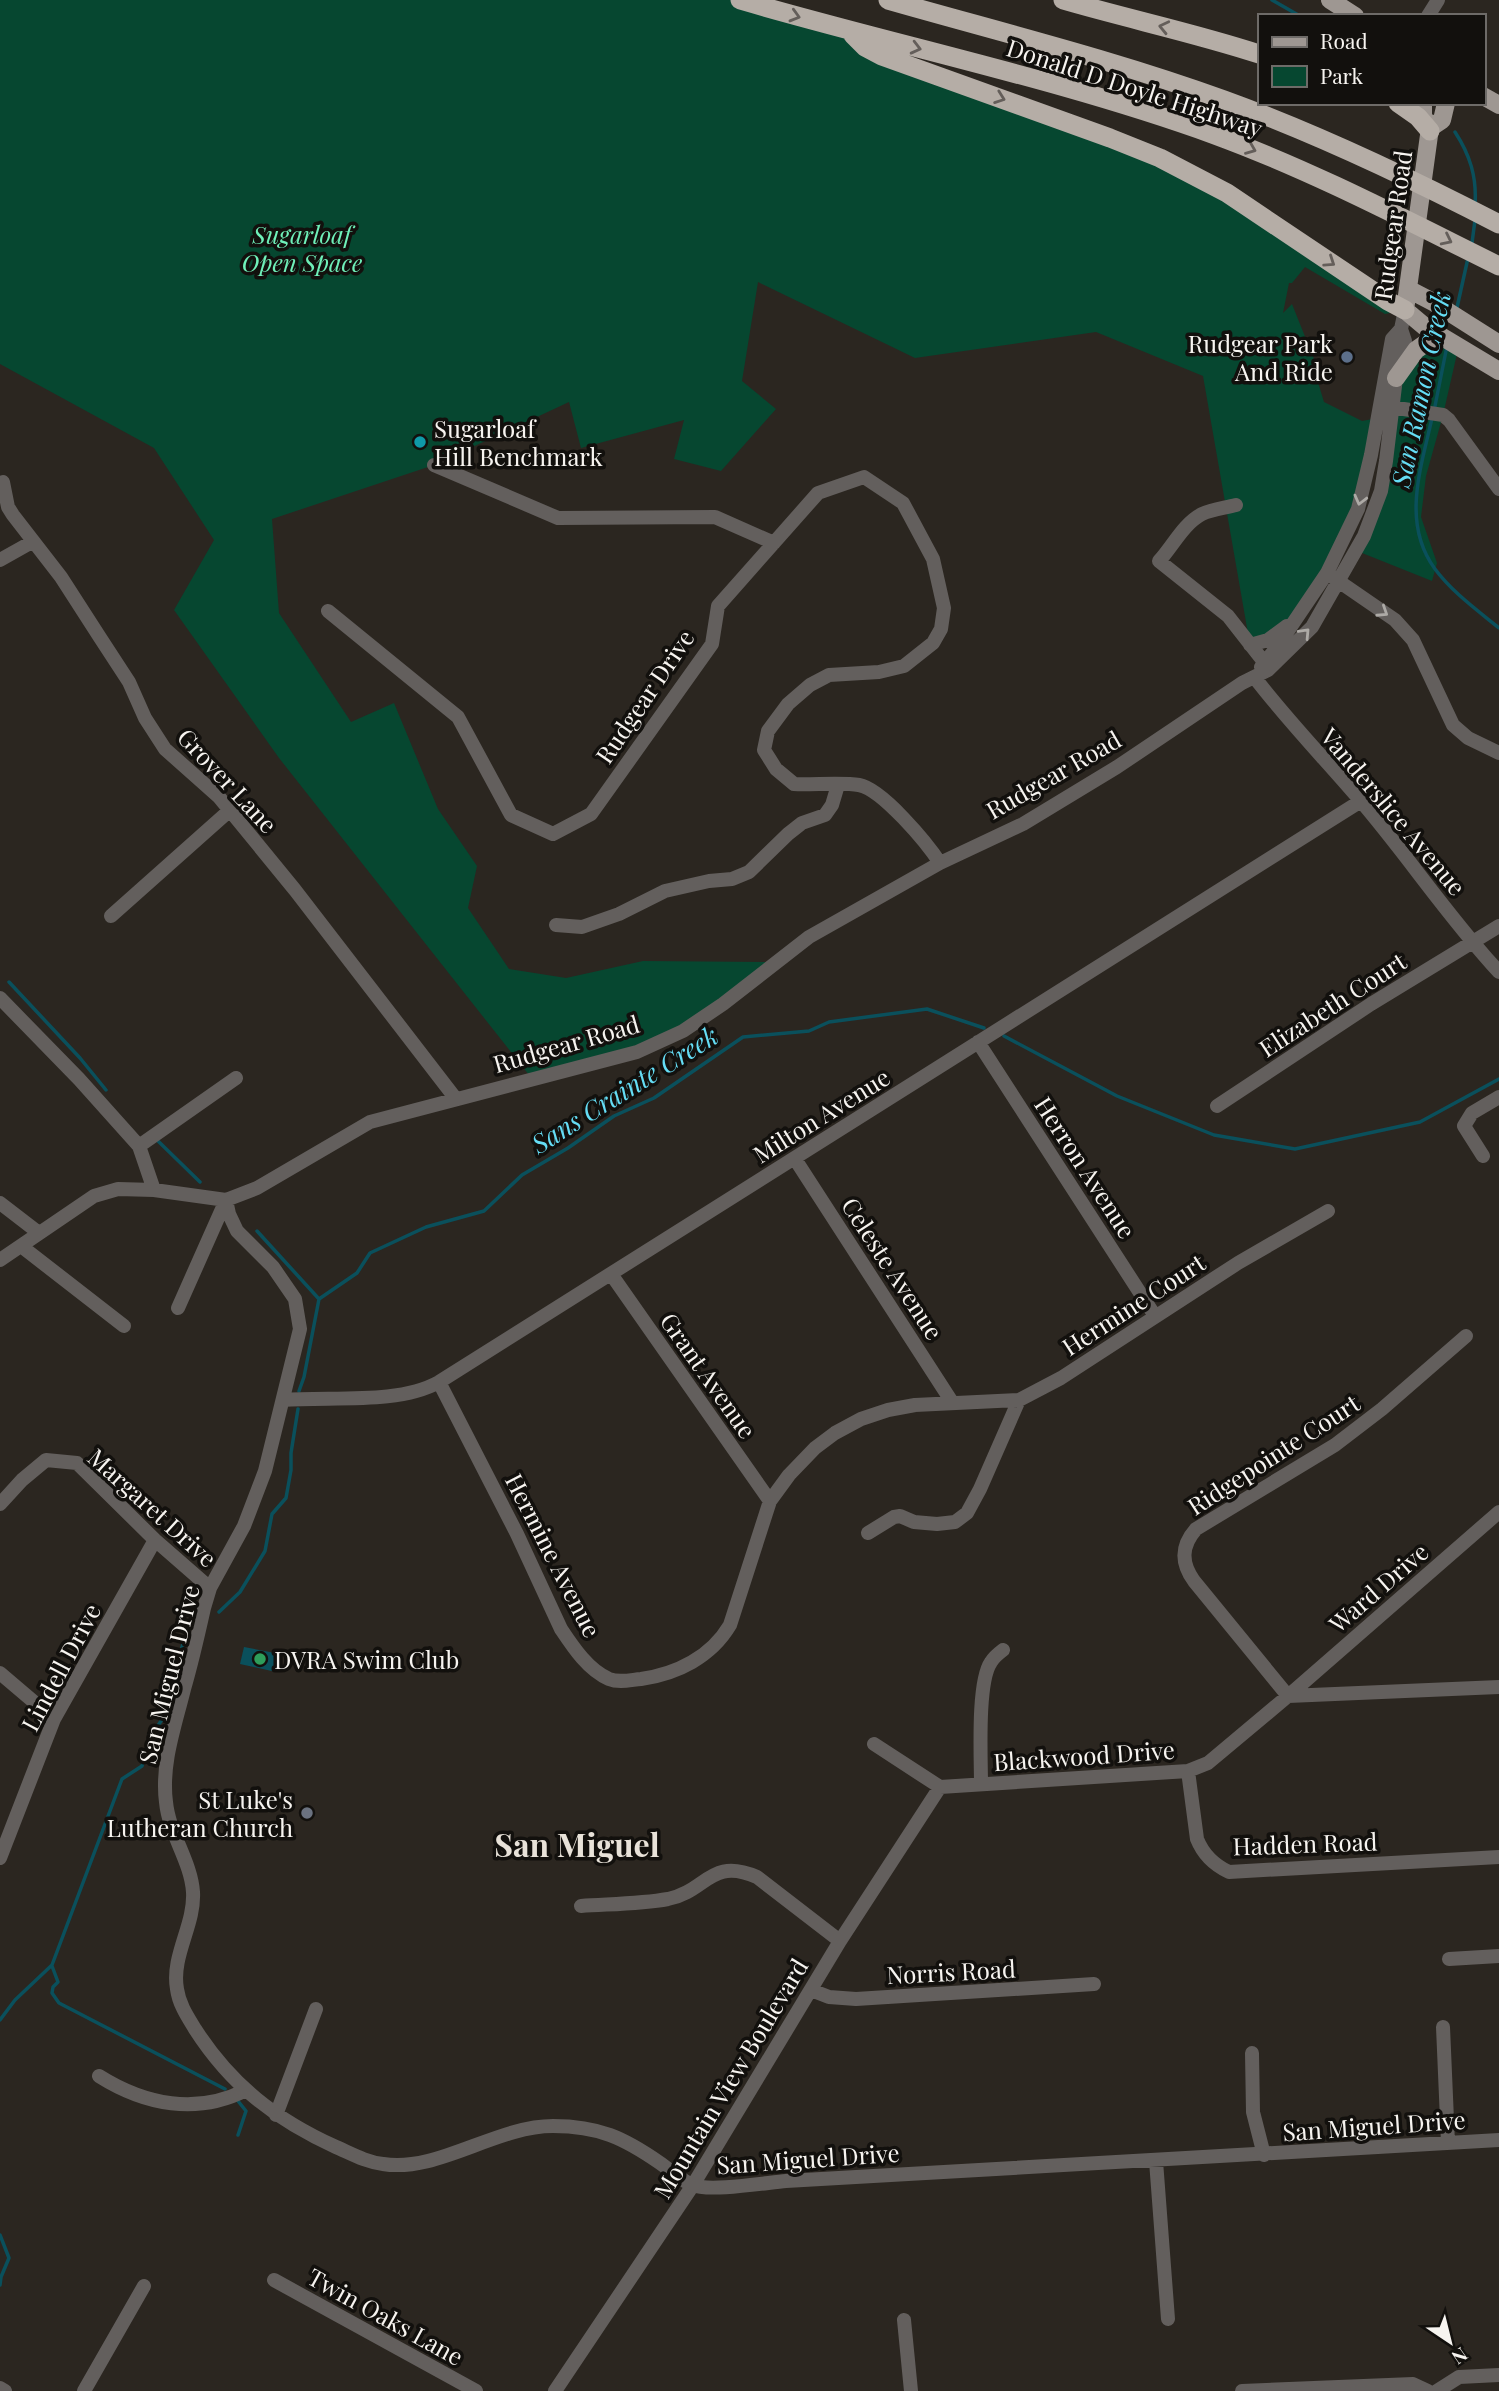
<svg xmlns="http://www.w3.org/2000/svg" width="1499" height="2391" viewBox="0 0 1499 2391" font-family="'Playfair Display',serif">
<rect width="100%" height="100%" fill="#2b2620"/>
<path fill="#064730" d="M0 0H740L850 32 1160 158 1405 310 1385 314 1305 267 1292 283H1289L1283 313 1292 304 1316 364 1314 369 1324 402 1362 421 1378 418 1358 509 1296 619 1250 645 1203 376 1096 332 915 358 758 282 742 381 776 409 721 471 674 459 684 420 581 448 569 402 434 465 272 519 279 613 351 722 394 703 438 809 477 866 468 908 509 969 566 978 643 961 773 962 683 1031 533 1080 279 758 174 610 214 540 154 448 0 364Z
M1426 341 1459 345 1443 415 1426 476 1421 517 1437 563 1432 581 1357 551 1381 491 1396 378Z"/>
<path fill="#0a505c" d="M244 1647 280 1654 276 1672 240 1664Z"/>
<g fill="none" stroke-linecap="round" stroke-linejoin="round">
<path stroke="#0a505c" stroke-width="3.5" d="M1272 0 1300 16
M1455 132C1470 155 1477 177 1475 205
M1472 243 1475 220
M1456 312 1468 258
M1434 411 1447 346
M1432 418C1421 468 1401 523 1435 569 1452 592 1477 610 1499 628
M9 982 80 1058 106 1090
M1004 1036 1117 1096 1214 1135 1295 1149 1420 1122 1499 1079
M158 1141 200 1182
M257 1231 319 1299
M299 1391 304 1377 319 1299 357 1273 370 1253 426 1227 484 1211 522 1175 568 1148 614 1116 654 1098 743 1037 809 1031 829 1022 927 1009 984 1028
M219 1612 240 1592 265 1551 272 1514 286 1498 291 1470V1453L298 1409
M52 1966 58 1982 53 1987 52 1993 59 2003 225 2089
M0 2020 15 2000 52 1965 122 1779 142 1766 151 1736 165 1715 173 1674 184 1641
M238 2135 246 2111 238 2101
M0 2235 9 2258 1 2277 0 2285"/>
<path stroke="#635f5d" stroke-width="14" d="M1428 16 1438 0
M1384 406 1443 415 1449 420 1499 489
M434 465 558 518 715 517 774 543
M3 482 8 507 13 515 61 577 99 636 129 682 145 718 165 749 219 797 295 890 456 1099
M1236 505C1225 508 1212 509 1202 514 1183 524 1173 546 1159 561L1228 616 1264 662
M0 560 32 542
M1331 576 1395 620 1413 640 1453 725 1468 738 1499 753
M328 611 458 717 511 815 553 834 591 814 712 644 718 606 818 493 864 477 903 503 933 559 944 608 941 629 933 643 904 666 879 672 829 675 810 685 788 704 768 731 764 750 776 769 794 784C811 785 843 782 859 785 882 789 927 843 940 863
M1250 645 1268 640 1287 626
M1261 667 1277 647 1327 573 1358 509 1371 455 1392 339 1401 329
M1255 678C1288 721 1325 759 1360 800 1408 856 1449 918 1499 972
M111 916 229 811
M556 925 582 927 619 914 665 891 709 881 732 879 749 872 788 834 802 823 825 815 832 805 838 785
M0 998 79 1079 139 1146 154 1190
M978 1042 1155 1316
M1217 1106 1371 1004 1499 926
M139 1146 236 1078
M1483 1156 1464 1126 1472 1113 1499 1097
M795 1159 952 1402
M226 1200 229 1214 237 1231 273 1267 295 1299 300 1329 265 1471 244 1526 210 1588 204 1608C198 1635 192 1662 184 1689 175 1726 161 1764 166 1802 169 1834 191 1861 193 1892 195 1925 171 1956 177 1989 179 2004 187 2016 195 2029 231 2085 276 2120 336 2147 352 2154 366 2162 383 2164 437 2173 496 2126 553 2126 599 2126 624 2138 660 2163 670 2170 681 2180 692 2185 710 2192 764 2183 786 2181L1499 2140
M0 1203 39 1233
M21 1246 124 1326
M0 1260 94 1196 118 1189 154 1190 226 1200 257 1188 370 1122 637 1052 683 1031 723 1004 809 937 940 863 1023 824 1117 767 1242 683 1268 670 1312 627 1364 536 1381 491 1386 461 1396 378 1405 341 1401 329 1405 310
M611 1274 770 1501
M178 1308 226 1200
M1466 1336 1382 1409 1335 1445 1196 1529C1181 1546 1181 1563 1194 1581L1288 1696 1499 1512
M439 1382 517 1534 561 1629C573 1647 588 1670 609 1679 619 1683 630 1680 641 1679 677 1674 711 1657 730 1625L770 1501 789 1475 815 1448 835 1433 861 1419 888 1410 915 1405 1019 1400 1061 1378 1238 1263 1328 1211
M283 1400C330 1396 398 1405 439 1382L1361 801
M0 1504 22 1480 46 1460 77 1463 155 1540 210 1588
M868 1533 894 1517 900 1516 914 1522 937 1524 955 1522 967 1513 980 1489 1019 1400
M0 1673 54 1719
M874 1744 940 1787
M1188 1771 1197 1839C1203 1854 1214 1865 1229 1872L1499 1857
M981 1784C981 1758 977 1682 991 1662 994 1657 999 1653 1003 1650
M940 1787 1188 1771 1208 1763 1288 1696 1499 1687
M0 1858 54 1719 155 1540
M581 1906C609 1904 640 1904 668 1899 707 1891 710 1857 757 1877L840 1941
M1449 1959 1499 1956
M811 1990 829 1997 856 1999 1094 1984
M1443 2027 1448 2143
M1252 2053 1253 2112 1264 2155
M99 2076C145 2105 197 2115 246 2090
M276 2115 316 2009
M1156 2161 1168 2319
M274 2280 476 2391
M904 2320 911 2391
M0 2388 5 2391
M84 2391 144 2286
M555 2391 693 2185 840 1941 940 1787
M1242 2391 1413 2384 1428 2391
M1437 2391 1459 2377 1499 2375"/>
<path stroke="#9e9792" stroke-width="18" d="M1330 0 1355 16
M1483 96 1499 105
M1423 103V116L1430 128 1405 310 1424 326 1499 371
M1430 128 1442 120 1446 103
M1408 289 1433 302 1499 344
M1396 378 1416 350 1439 334"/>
<path stroke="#b5ada6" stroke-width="19" d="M740 0C898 46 1060 79 1215 135 1313 171 1406 220 1499 266
M888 0C1000 32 1114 60 1224 100 1318 134 1410 178 1499 224
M1063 0C1128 19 1195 33 1259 54
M853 35 865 47 882 56 1110 138 1160 158 1227 193 1388 301 1405 310
M1398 103 1418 117 1430 131"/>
</g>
<defs><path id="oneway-chevron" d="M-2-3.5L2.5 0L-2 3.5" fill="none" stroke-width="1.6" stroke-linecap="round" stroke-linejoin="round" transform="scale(1.75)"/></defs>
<g stroke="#645e5a">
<use href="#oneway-chevron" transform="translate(795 16) rotate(16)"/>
<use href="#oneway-chevron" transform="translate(1164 27) rotate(-167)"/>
<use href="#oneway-chevron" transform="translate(916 48) rotate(14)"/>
<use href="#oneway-chevron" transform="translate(1000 98) rotate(20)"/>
<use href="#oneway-chevron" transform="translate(1251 149) rotate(22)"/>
<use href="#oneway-chevron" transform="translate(1447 240) rotate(26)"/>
<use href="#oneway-chevron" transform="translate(1330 262) rotate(34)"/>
</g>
<g stroke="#adaaa6">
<use href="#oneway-chevron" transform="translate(1360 500) rotate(104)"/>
<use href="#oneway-chevron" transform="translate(1383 612) rotate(33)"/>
<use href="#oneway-chevron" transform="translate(1305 633) rotate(-47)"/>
</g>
<circle fill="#5c6f8a" stroke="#12100d" stroke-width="2.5" cx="1347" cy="357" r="7"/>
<circle fill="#0f9aa8" stroke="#12100d" stroke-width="2.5" cx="420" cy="442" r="7"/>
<circle fill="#2e9e5b" stroke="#12100d" stroke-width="2.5" cx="260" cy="1659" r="7"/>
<circle fill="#6b7280" stroke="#12100d" stroke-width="2.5" cx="307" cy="1813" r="7"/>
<g text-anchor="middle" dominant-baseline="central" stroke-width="7" stroke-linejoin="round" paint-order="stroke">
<g font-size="24" fill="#f7f4f0" stroke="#12100d">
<text transform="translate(1135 87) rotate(18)">Donald D Doyle Highway</text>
<text transform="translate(1392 225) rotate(-82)">Rudgear Road</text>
<text transform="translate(644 696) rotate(-56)">Rudgear Drive</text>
<text transform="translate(1053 774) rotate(-30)">Rudgear Road</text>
<text transform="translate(228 780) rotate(47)">Grover Lane</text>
<text transform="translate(1394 811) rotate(50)">Vanderslice Avenue</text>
<text transform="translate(1332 1004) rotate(-33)">Elizabeth Court</text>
<text transform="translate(566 1043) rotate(-16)">Rudgear Road</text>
<text transform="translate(821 1115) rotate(-32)">Milton Avenue</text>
<text transform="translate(1086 1167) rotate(57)">Herron Avenue</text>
<text transform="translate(893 1268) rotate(57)">Celeste Avenue</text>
<text transform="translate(1133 1304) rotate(-33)">Hermine Court</text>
<text transform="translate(709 1375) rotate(55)">Grant Avenue</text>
<text transform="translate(1273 1454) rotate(-33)">Ridgepointe Court</text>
<text transform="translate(153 1507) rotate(42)">Margaret Drive</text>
<text transform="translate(554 1555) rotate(63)">Hermine Avenue</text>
<text transform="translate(1378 1587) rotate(-41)">Ward Drive</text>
<text transform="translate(60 1667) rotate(-62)">Lindell Drive</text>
<text transform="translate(168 1674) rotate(-76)">San Miguel Drive</text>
<text transform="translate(1084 1755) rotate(-4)">Blackwood Drive</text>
<text transform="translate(1305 1843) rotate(-2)">Hadden Road</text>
<text transform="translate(951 1971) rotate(-3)">Norris Road</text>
<text transform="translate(730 2078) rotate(-59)">Mountain View Boulevard</text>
<text transform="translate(1374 2125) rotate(-4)">San Miguel Drive</text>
<text transform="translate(808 2158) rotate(-4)">San Miguel Drive</text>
<text transform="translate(386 2316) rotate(29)">Twin Oaks Lane</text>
</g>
<g font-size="24" font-style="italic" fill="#6ff0b9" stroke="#12100d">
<text x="302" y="234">Sugarloaf<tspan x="302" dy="28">Open Space</tspan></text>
</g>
<g font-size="24" fill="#f7f4f0" stroke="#12100d" text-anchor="end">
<text x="1333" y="343">Rudgear Park<tspan x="1333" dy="28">And Ride</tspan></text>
<text x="434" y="428" text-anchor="start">Sugarloaf<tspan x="434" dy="28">Hill Benchmark</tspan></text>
<text x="274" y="1659" text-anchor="start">DVRA Swim Club</text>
<text x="293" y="1799">St Luke's<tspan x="293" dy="28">Lutheran Church</tspan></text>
</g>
<g font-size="26" font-style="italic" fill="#65ddf5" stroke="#12100d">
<text transform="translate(1420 389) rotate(-78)">San Ramon Creek</text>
<text transform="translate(624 1089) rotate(-32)">Sans Crainte Creek</text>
</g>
<g font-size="32" font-weight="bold" fill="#e8e2d9" stroke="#12100d">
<text x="577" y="1843">San Miguel</text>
</g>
</g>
<rect x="1258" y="14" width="228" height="91" fill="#12100d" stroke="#6e6b68" stroke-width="2"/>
<rect x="1272" y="37" width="35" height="10" fill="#9e9792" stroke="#6e6b68" stroke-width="2"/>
<text x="1320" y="49" font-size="21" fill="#f7f4f0">Road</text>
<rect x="1272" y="66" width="35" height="21" fill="#064730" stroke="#6e6b68" stroke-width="2"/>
<text x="1320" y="84" font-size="21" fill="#f7f4f0">Park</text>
<g transform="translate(1450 2342) rotate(145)" stroke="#12100d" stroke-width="5" paint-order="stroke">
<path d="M0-5L12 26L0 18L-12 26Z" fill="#f7f4f0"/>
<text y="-10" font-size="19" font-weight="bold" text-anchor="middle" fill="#f7f4f0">N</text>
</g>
</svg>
